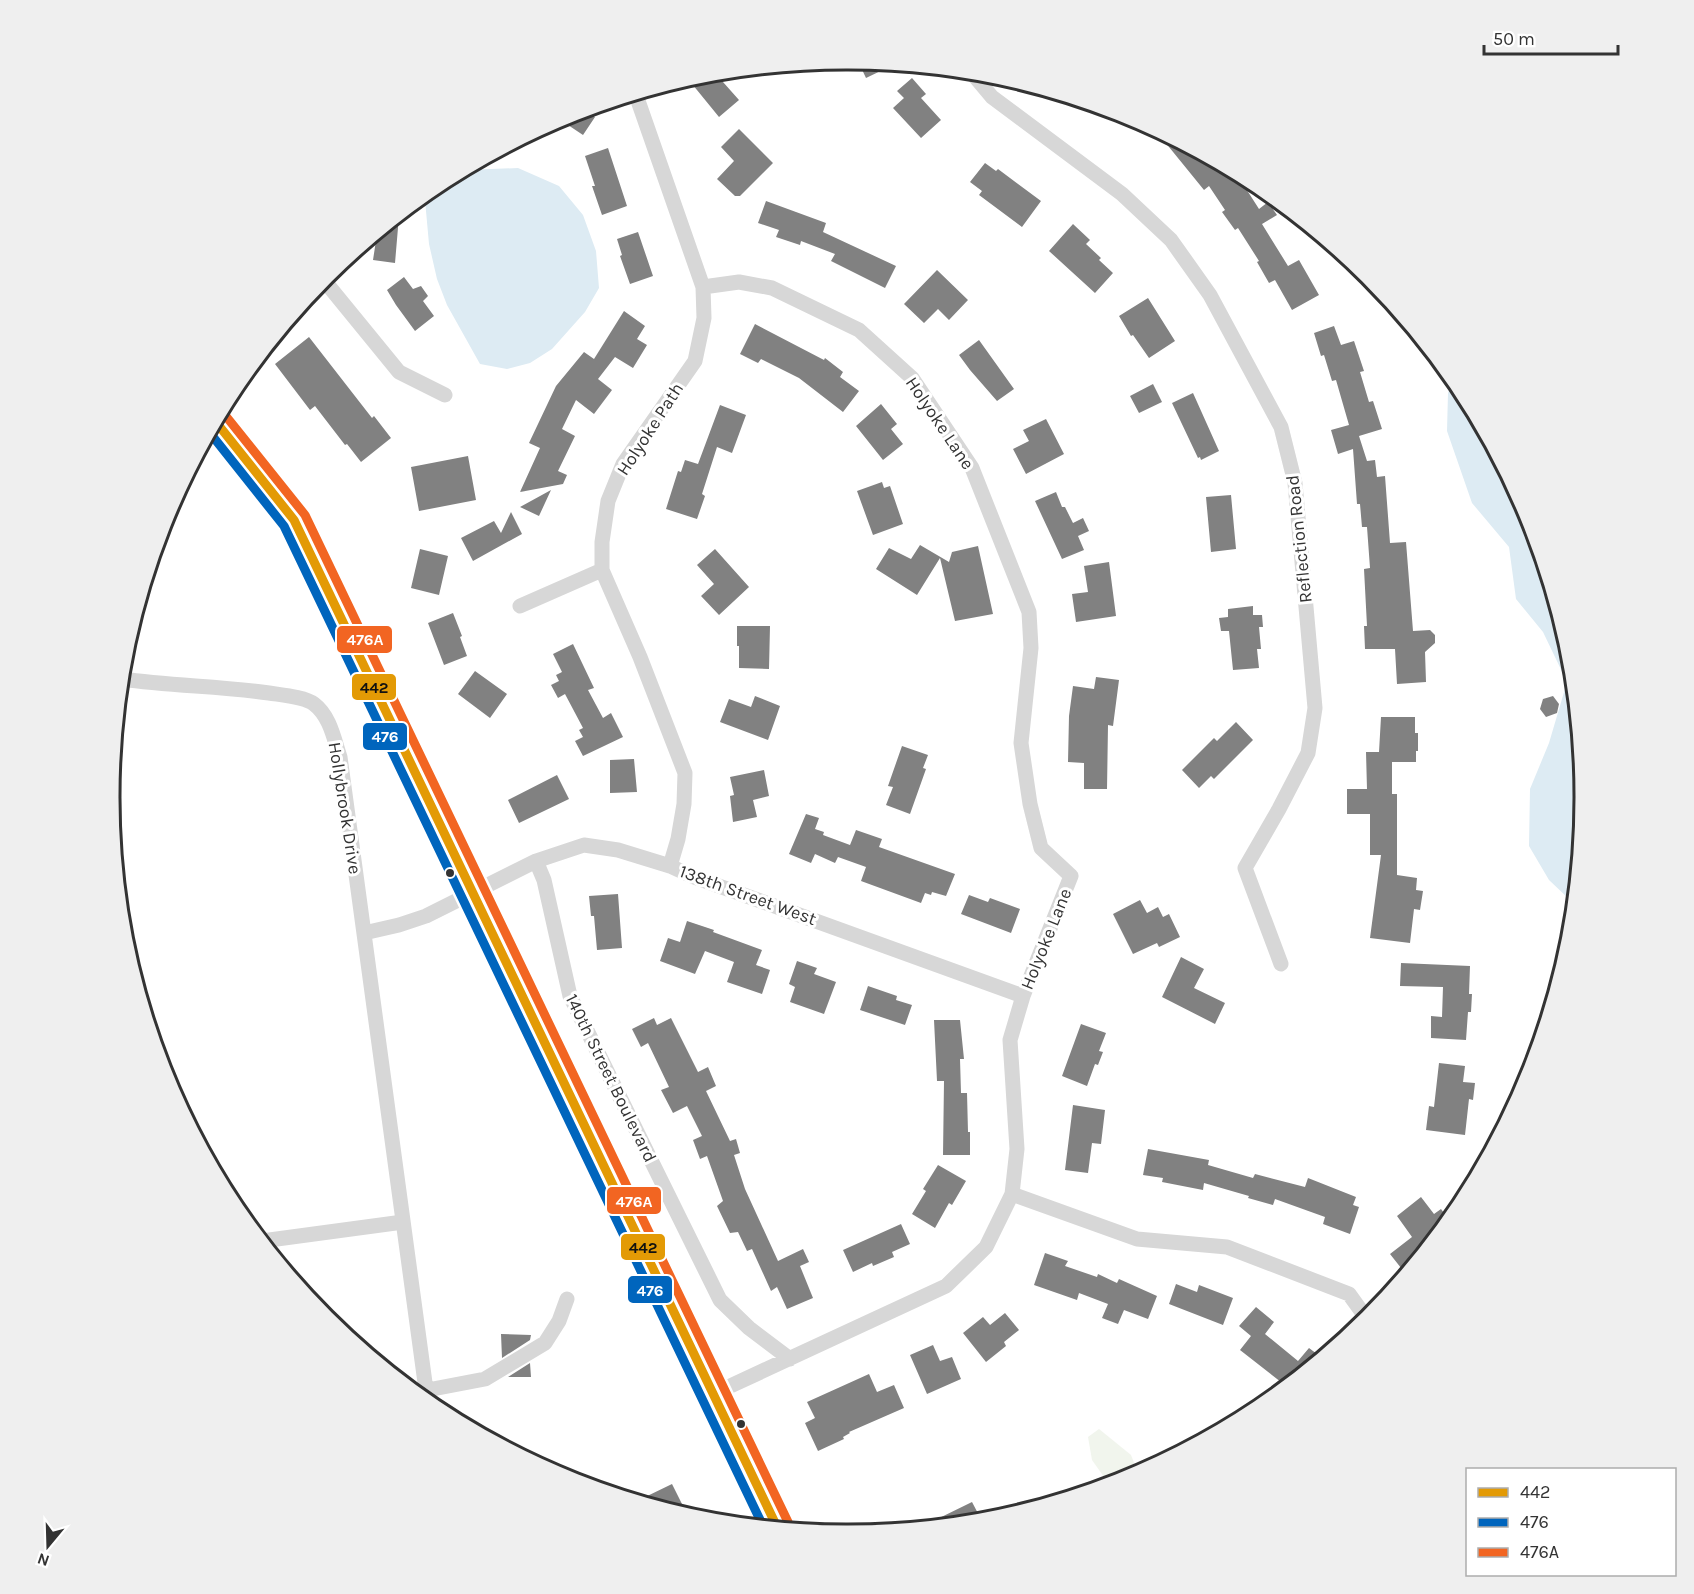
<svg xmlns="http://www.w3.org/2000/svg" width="1694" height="1594" viewBox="0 0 1694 1594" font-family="Karla,sans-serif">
<rect width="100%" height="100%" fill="#fff"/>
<path fill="#f1f5ed" d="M1099 1429 1131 1455 1138 1473 1129 1478 1109 1484 1092 1460 1088 1437Z"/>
<path fill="#ddebf3" d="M518 168 559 186 583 215 596 251 599 288 585 312 552 349 530 363 507 369 480 364 447 305 437 279 429 244 425 200 430 190 438 184 465 170Z
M1453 380 1460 388 1528 515 1570 654 1584 797 1574 900 1569 899 1549 880 1529 846 1530 789 1549 743 1567 682 1543 632 1516 599 1509 547 1472 503 1447 431 1448 393Z"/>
<path fill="#818181" d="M858 61 884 64 893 65 866 78Z
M715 73 739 100 719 117 688 79 704 74Z
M912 78 926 94 921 98 941 120 921 138 893 108 904 98 897 91Z
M585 110 595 117 583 135 559 119Z
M739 129 773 163 740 196H735L717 179 734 161 721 147Z
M1156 131 1236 173 1259 209 1268 202 1277 215 1262 224 1288 266 1299 260 1319 295 1292 310 1275 280 1269 283 1257 262 1259 261 1238 228 1235 230 1222 212 1225 210 1209 186 1204 190Z
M608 148 627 206 602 215 592 186H595L585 156Z
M985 163 996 171 998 169 1041 201 1022 227 979 195 982 191 970 182Z
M766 201 826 223 823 232 896 266 885 288 831 261 835 254 801 241 800 245 776 237 779 230 758 223Z
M399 216 395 263 373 260 377 234Z
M1073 224 1090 240 1086 244 1101 258 1099 260 1113 273 1095 293 1049 251Z
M638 232 653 276 630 284 620 256 622 255 617 239Z
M937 270 968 300 949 320 938 309 924 323 904 304Z
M404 277 413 289 421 286 428 296 423 301 434 316 415 331 396 305 387 290Z
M1148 298 1175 341 1149 358 1133 335 1131 336 1119 316Z
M624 311 645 326 637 339 647 345 633 368 615 357 598 379 612 390 594 414 576 400 562 429 575 436 558 471 567 475 563 484 520 492 540 448 529 443 556 386 584 352 594 359Z
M755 324 824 360 825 358 843 372 840 377 859 391 843 412 799 378 761 359 758 363 740 354Z
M1334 326 1341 345 1354 341 1364 371 1360 372 1369 402 1373 401 1382 429 1359 436 1367 461 1375 460 1377 477 1385 476 1390 543 1406 542 1413 631 1430 630 1435 635V643L1425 652 1426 682 1397 684 1395 649H1365L1364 626H1367L1364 569 1370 568 1367 527H1362L1360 504H1357L1353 449 1338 454 1331 430 1349 425 1336 380 1332 381 1324 355 1321 356 1314 333Z
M309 337 372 418 374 416 391 438 361 462 347 444 345 445 315 406 310 410 275 364Z
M979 340 1014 389 997 401 970 370 959 355Z
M1153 384 1162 402 1139 413 1130 396Z
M1193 393 1219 451 1201 460 1200 457 1198 458 1172 403Z
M881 404 897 424 891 429 903 444 883 460 856 426Z
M720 405 746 415 732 453 717 447 702 494 705 496 697 519 666 509 678 471 681 472 685 460 698 464Z
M1046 419 1064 454 1026 474 1013 449 1029 441 1023 430Z
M468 456 476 500 419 511 411 467Z
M882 482 884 488 890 486 903 524 873 535 857 491Z
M551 490 539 516 520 507Z
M1056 492 1062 507H1065L1073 523 1083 518 1089 531 1078 536 1084 550 1062 559 1035 501Z
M1231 495 1236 549 1211 552 1206 497Z
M511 512 522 534 473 561 461 538 494 521 501 533Z
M920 545 949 562 952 552 978 546 993 614 955 621 940 558 917 595 876 569 889 548 911 559Z
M420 549 448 556 439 595 411 588Z
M715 549 749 587 719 615 701 596 714 584 697 565Z
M1109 562 1116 616 1076 622 1072 594 1088 592 1084 566Z
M1253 606V615H1262L1263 627H1259L1261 649H1257L1259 668 1233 670 1229 631H1221L1219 618 1228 617V609Z
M453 613 462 636 460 637 467 656 444 665 428 623Z
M737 626H770L769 669 739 668V646H737Z
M573 644 594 688 588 690 603 718 611 713 623 737 583 756 575 741 583 737 579 730 583 728 565 694 558 698 551 685 559 681 556 675 562 672 553 654Z
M475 671 507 694 490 718 458 694Z
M1096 677 1119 680 1113 726 1108 725 1107 789H1084V763L1068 762 1069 716 1073 686 1094 689Z
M755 696 780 706 768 740 720 722 729 699 751 707Z
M1553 696 1559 704 1557 713 1546 717 1540 709 1543 699Z
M1381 717H1415V733H1418V751H1416V762H1392V794H1397V875L1417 878 1416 890 1423 891 1420 910 1414 909 1410 943 1370 938 1381 855H1370V814H1347V789H1367L1366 752H1379Z
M1236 722 1253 740 1214 779 1211 776 1199 788 1182 770 1214 738 1217 741Z
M902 746 928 755 923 768 926 769 910 814 886 805 893 787 888 786Z
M634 759 637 792 610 793V760Z
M764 770 769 796 753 800 757 817 733 822 730 796 734 795 730 777Z
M557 775 569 799 519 823 508 800Z
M806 814 819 818 815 829 824 832 823 835 850 845 856 830 882 839 879 847 955 874 946 896 932 892 931 895 925 893 921 903 861 881 866 867 838 857 835 863 815 854 811 863 789 854Z
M618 894 622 948 597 950 594 916H591L589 896Z
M969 895 988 902 990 898 1020 909 1011 933 961 914Z
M1140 900 1147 913 1158 907 1163 917 1169 914 1180 937 1159 947 1157 943 1133 954 1113 914Z
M687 921 714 930 713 932 762 950 756 965 770 970 762 994 727 982 734 962 705 951 695 974 660 961 668 938 680 942Z
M1181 957 1204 969 1194 988 1225 1003 1215 1024 1162 997Z
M797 961 817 968 814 974 836 982 824 1014 790 1002 795 987 789 984Z
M1401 963 1470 966 1469 994H1472L1471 1012H1468L1466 1040 1431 1038V1016L1442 1017 1443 987 1400 986Z
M868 986 897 996 896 1000 912 1005 905 1025 860 1010Z
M654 1018 657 1025 671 1018 698 1072 708 1067 716 1086 706 1091 730 1141 736 1139 740 1153 734 1155 745 1189 778 1261 803 1249 809 1262 800 1266 813 1298 787 1309 777 1287 771 1291 752 1249 747 1251 738 1232 730 1233 717 1206 723 1201 707 1156 700 1159 693 1140 702 1136 687 1106 673 1113 661 1090 669 1087 648 1043 641 1047 632 1029Z
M934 1020H960L964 1059H960L961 1093H967L968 1132H970V1155H943L944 1081H937Z
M1081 1024 1106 1033 1099 1051 1103 1052 1098 1065 1095 1064 1087 1086 1062 1076Z
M1439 1063 1465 1066 1463 1082 1475 1083 1473 1100 1469 1099 1465 1135 1426 1130 1429 1106 1434 1107Z
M1073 1105 1105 1110 1101 1144 1092 1143 1088 1173 1065 1170Z
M1148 1149 1209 1160 1208 1165 1253 1178 1255 1174 1305 1187 1308 1178 1356 1197 1353 1205 1359 1207 1350 1234 1323 1224 1325 1217 1275 1199 1273 1205 1248 1198 1249 1196 1204 1183 1203 1190 1162 1182 1163 1178 1143 1175Z
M938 1165 966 1181 952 1205 949 1203 935 1228 912 1214 926 1191 923 1189Z
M1421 1197 1434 1214 1441 1209 1449 1220 1405 1273 1390 1254 1412 1237 1397 1216Z
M901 1224 910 1244 892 1252 894 1257 873 1266 872 1263 853 1272 843 1250Z
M1045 1253 1068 1261 1065 1266 1097 1277 1098 1274 1117 1283 1119 1279 1157 1296 1148 1319 1124 1310 1118 1324 1102 1318 1108 1304 1079 1293 1077 1300 1034 1285Z
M1176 1284 1197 1292 1199 1285 1233 1298 1223 1325 1169 1304Z
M1256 1307 1274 1322 1265 1334 1298 1361 1309 1348 1321 1357 1286 1386 1240 1350 1251 1336 1239 1326Z
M1005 1313 1019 1330 1004 1342 1006 1346 986 1362 963 1333 983 1317 990 1325Z
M501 1334 531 1335 530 1340 502 1358Z
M933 1345 940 1361 952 1357 961 1379 927 1394 910 1355Z
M530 1363 531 1377H508Z
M869 1374 877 1392 894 1385 904 1408 849 1432 850 1433 843 1437 844 1439 818 1451 805 1423 815 1418 807 1402Z
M672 1484 682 1504 669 1510 639 1500Z
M972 1502 982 1521 925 1526V1525Z"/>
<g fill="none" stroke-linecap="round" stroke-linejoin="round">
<path stroke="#d7d7d7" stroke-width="15" d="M971 72 992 97 1122 194 1171 240 1210 295 1281 427 1295 483 1315 708 1308 753 1279 809 1245 868 1281 964
M636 95 703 287 704 318 695 361 623 464 608 501 602 542V570L640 657 685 773 684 804 678 839 670 866
M323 279 399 372 445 395
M703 287 739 282 772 288 859 330 912 378 972 468 1029 612 1031 648 1021 743 1030 804 1041 848 1071 876 1023 996 1010 1040 1017 1149 1012 1194 986 1247 946 1286 713 1394
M520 606 602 570
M122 679C171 686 220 686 269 693 281 695 305 697 314 704 330 716 334 739 340 757L426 1390
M536 861 544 880 570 996 720 1300 749 1328 790 1359
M364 933 399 925 426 916 536 861 584 845 618 850 670 866 694 877 1023 996
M1012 1194 1137 1239 1227 1247 1349 1294 1367 1319
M262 1241 403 1222
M417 1392 485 1379 545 1343 559 1321 567 1299"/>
<path stroke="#d7d7d7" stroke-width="20" d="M216 422 294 520 777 1527"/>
<g stroke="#fff" stroke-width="14">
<path id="bus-1" d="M216 422 294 520 777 1527"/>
</g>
<g stroke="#fff" stroke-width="14">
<path id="bus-2" d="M210 433 284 526 763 1526"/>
</g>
<g stroke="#fff" stroke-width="14">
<path id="bus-3" d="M225 415 305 515 788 1522"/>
</g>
<use href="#bus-1" stroke="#e39a05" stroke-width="9"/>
<use href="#bus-2" stroke="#0065bd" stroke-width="9"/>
<use href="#bus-3" stroke="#f26522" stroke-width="9"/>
</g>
<g fill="#333" stroke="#fff" stroke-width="2">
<circle cx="450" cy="873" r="5"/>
<circle cx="741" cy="1424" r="5"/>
</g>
<g text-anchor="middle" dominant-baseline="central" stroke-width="6" stroke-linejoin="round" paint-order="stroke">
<g font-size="18" fill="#333" stroke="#fff">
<text transform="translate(940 423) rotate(56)">Holyoke Lane</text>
<text transform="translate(650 429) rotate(-57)">Holyoke Path</text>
<text transform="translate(1299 539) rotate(-96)">Reflection Road</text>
<text transform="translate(345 808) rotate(81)">Hollybrook Drive</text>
<text transform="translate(748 895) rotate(20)">138th Street West</text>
<text transform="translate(1046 939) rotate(-68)">Holyoke Lane</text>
<text transform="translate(611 1078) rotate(64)">140th Street Boulevard</text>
</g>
</g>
<path d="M0 0H1694V1594H0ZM846 70H848A726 726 0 0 1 1574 796V798A726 726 0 0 1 848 1524H846A726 726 0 0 1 120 798V796A726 726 0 0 1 846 70Z" fill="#efefef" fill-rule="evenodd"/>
<path fill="none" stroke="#333" stroke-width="3" d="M846 70H848A726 726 0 0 1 1574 796V798A726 726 0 0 1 848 1524H846A726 726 0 0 1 120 798V796A726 726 0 0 1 846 70Z"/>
<g stroke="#fff" stroke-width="2">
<rect x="336" y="625" width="57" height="29" rx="6" fill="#f26522"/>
<rect x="351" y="673" width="46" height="28" rx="6" fill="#e39a05"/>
<rect x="362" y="722" width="46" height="29" rx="6" fill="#0065bd"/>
<rect x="606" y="1186" width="56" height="29" rx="6" fill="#f26522"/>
<rect x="620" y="1233" width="46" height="28" rx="6" fill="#e39a05"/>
<rect x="627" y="1275" width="46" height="29" rx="6" fill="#0065bd"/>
</g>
<g font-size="16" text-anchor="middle" font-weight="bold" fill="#fff">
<text x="365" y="645">476A</text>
<text x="385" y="742">476</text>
<text x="634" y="1207">476A</text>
<text x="650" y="1296">476</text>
</g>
<g font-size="16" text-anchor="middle" font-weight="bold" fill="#111">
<text x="374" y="693">442</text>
<text x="643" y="1253">442</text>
</g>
<rect x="1466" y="1468" width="210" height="108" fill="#ffffff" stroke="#adadad" stroke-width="1.5"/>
<rect x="1478" y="1488" width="30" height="9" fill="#e39a05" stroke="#adadad" stroke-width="1.5"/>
<text x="1520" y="1498" font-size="18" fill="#333333">442</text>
<rect x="1478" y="1518" width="30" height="9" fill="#0065bd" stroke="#adadad" stroke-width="1.5"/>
<text x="1520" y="1528" font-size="18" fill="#333333">476</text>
<rect x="1478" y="1548" width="30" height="9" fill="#f26522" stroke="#adadad" stroke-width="1.5"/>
<text x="1520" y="1558" font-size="18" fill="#333333">476A</text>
<g transform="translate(48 1546) rotate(199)" stroke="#ffffff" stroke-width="4.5" paint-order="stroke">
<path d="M0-4.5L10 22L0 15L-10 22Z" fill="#333333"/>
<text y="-9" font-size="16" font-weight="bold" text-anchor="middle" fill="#333333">N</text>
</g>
<path d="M1484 45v9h134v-9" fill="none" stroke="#333333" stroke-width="3"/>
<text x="1493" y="45" font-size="18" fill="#333333" stroke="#ffffff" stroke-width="4.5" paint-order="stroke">50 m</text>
</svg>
